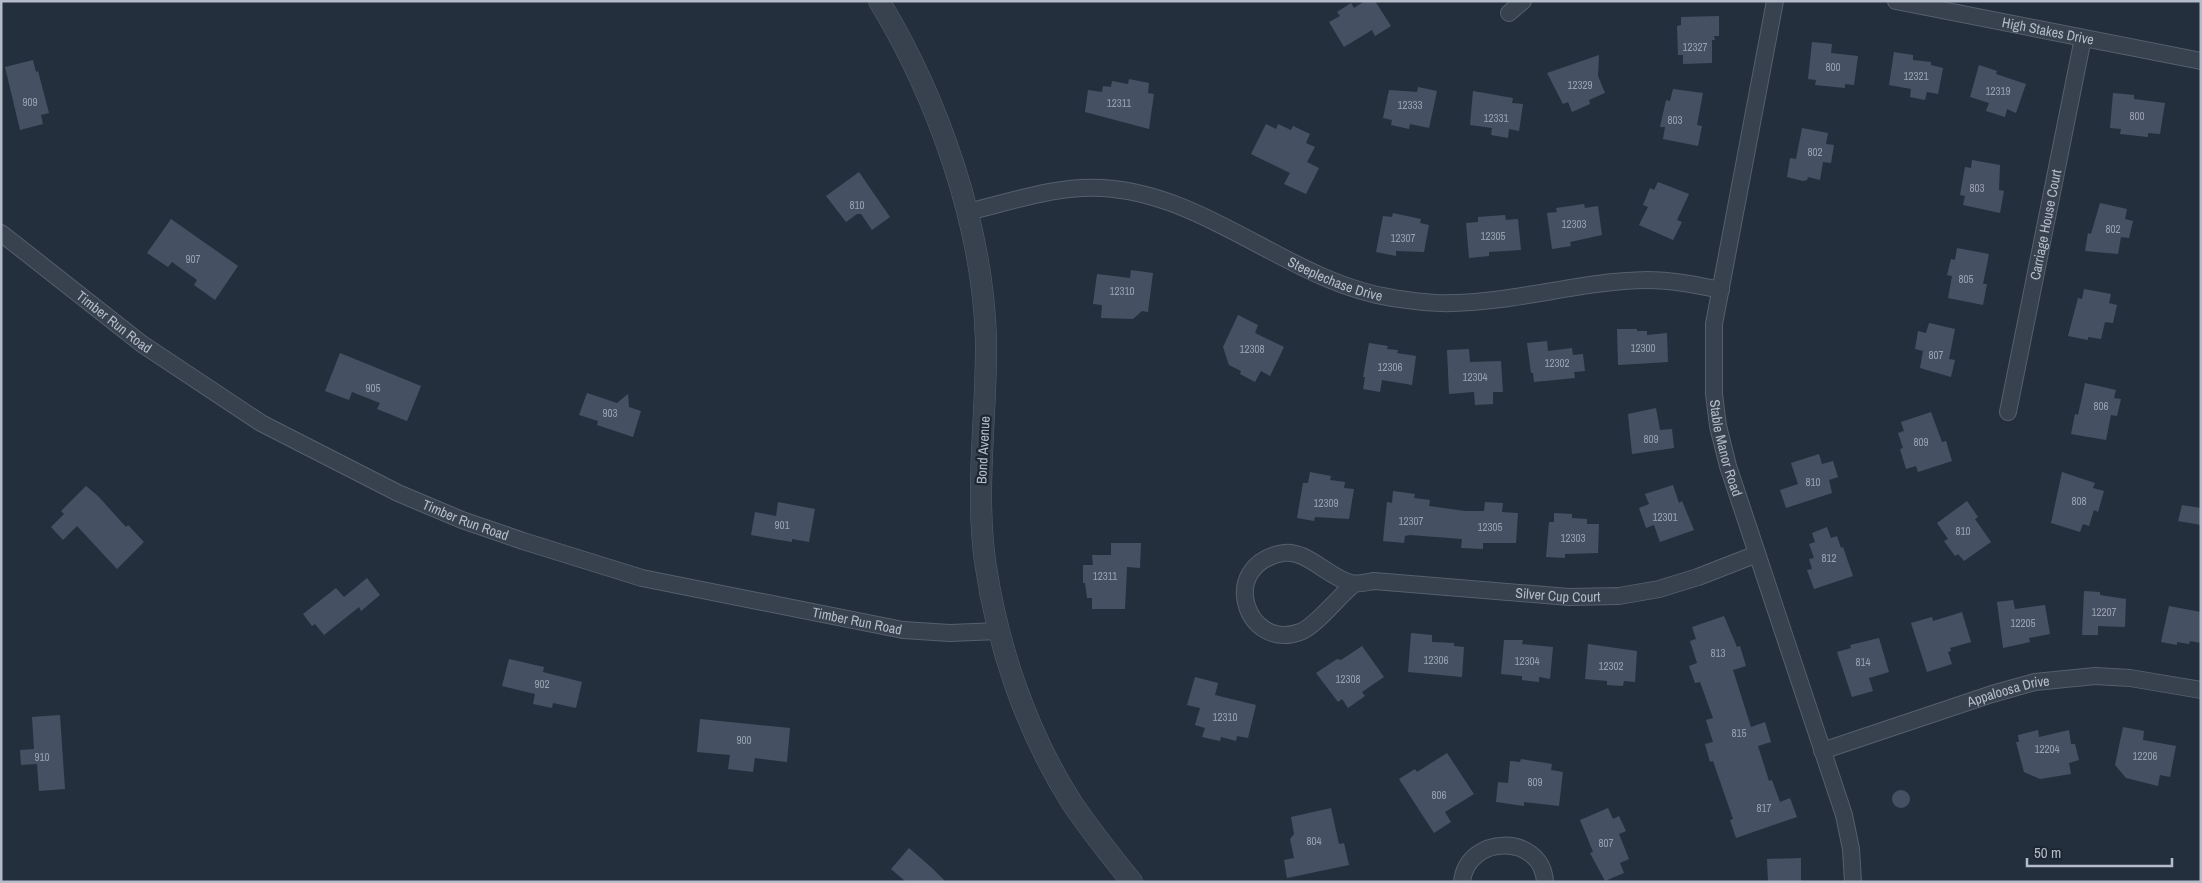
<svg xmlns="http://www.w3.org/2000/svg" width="2202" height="883" viewBox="0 0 2202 883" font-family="'Archivo Narrow',sans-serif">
<rect width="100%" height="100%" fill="#242f3e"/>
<path fill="#455162" d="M1365 1H1375L1391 26 1375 36 1372 30 1344 47 1329 22 1340 16 1337 12 1351 3 1354 8Z
M1719 16V36H1714L1715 40H1712V63L1683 64V55H1678L1677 26 1681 25V17Z
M1812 42 1832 44 1831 53 1858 56 1854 85 1845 84V88L1815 85 1816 80 1808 79Z
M1894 52 1913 55V60L1931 62V65L1943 68 1938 94 1927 92 1925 100 1910 97 1911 89 1889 85Z
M1599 55 1598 76 1605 93 1589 100 1590 104 1572 112 1568 102 1563 104 1547 73Z
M33 60 36 72 38 71 49 113 41 115 43 124 20 130 5 67Z
M1979 65 1997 71 1996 74 2026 84 2016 113 2007 109 2005 117 1986 111 1989 103 1970 97Z
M1129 79 1149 83 1148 93 1154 94 1149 129 1085 112 1088 90 1102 92 1103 86 1111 87 1112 81 1128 84Z
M1418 87 1437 91 1429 128 1410 124 1409 129 1391 125 1392 120 1383 118 1389 90 1417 92Z
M1673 89 1703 93 1697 125 1702 126 1698 146 1663 139 1665 127H1660L1666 100 1670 101Z
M1473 91 1513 98 1512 103 1523 104 1519 131 1509 129 1508 138 1491 135 1492 128 1470 125Z
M2113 93 2134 95V99L2165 103 2160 134 2148 133V137L2120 134 2121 129 2110 128Z
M1266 124 1276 129 1278 124 1291 130 1293 126 1310 134 1306 143 1315 147 1307 162 1319 168 1306 194 1284 184 1290 173 1251 154Z
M1802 128 1828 133 1826 144 1834 145 1831 163 1823 162 1820 180 1808 177 1807 180 1803 181 1787 177 1790 158 1796 159Z
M1972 160 2000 165 1999 190 2004 191 2000 213 1963 205 1965 196 1960 195 1965 167 1971 168Z
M859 172 890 217 872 230 861 214H857L846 222 826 196Z
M1658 182 1689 194 1677 220 1682 222 1673 240 1639 225 1648 207 1643 205 1650 188 1654 190Z
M2100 203 2127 209 2125 219 2133 221 2129 238 2121 237 2118 254 2085 251 2088 233 2091 234Z
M1584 204 1585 208 1598 206 1602 235 1570 242 1571 246 1552 249 1547 213 1557 212 1556 208Z
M1393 213 1421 219 1420 223 1429 225 1424 252 1396 251V256L1376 252 1383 216 1392 217Z
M1505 215 1506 220 1518 219 1521 250 1489 252V256L1469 258 1466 223 1478 222V217Z
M171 219 238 266 215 300 194 285 197 280 172 262 168 267 147 253Z
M1957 248 1989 254 1983 284H1987L1983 305 1948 298 1952 276 1947 275 1951 259 1955 260Z
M1131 270 1153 273 1148 312 1142 311 1133 319 1101 318 1102 305 1093 304 1097 274 1130 278Z
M2084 289 2111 294 2109 303 2117 305 2113 323 2105 322 2101 339 2088 337V340L2068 336 2078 298 2082 299Z
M1238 315 1258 325 1255 333 1284 347 1270 376 1261 371 1255 382 1240 374 1241 371 1229 365 1223 347Z
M1929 323 1955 329 1949 359 1955 360 1951 377 1920 368 1923 351 1915 349 1918 331 1926 333Z
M1617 329H1637V331H1647V335L1667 333 1668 362 1618 365Z
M1547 341 1548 351 1572 348 1573 355 1583 354 1585 371 1574 372 1575 378 1534 382 1533 373H1531L1527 343Z
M1369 343 1388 346 1387 349 1398 350 1397 353 1416 356 1412 385 1382 380 1380 392 1363 389 1365 377H1363Z
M1469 349 1470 362 1501 361 1503 392H1493V404L1475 405 1474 392 1449 394 1447 350Z
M340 353 421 386 407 421 377 409 380 403 352 392 349 400 325 391Z
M2085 383 2116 390 2114 398 2121 399 2117 416 2111 415 2106 440 2071 434 2075 414 2078 415Z
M587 393 617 403 628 394 629 407 641 411 633 437 597 425 598 421 579 415Z
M1656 408 1660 430 1672 429 1674 448 1632 454 1628 414Z
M1931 412 1942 442 1946 441 1952 461 1918 472 1916 466 1906 469 1900 449 1903 448 1898 433 1904 431 1901 422Z
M1819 454 1822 464 1833 461 1838 477 1829 480 1832 493 1786 508 1780 490 1798 484 1791 463Z
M1310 472 1331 476 1330 480 1345 482 1344 488 1354 489 1349 519 1315 517 1314 521 1297 518 1303 483H1308Z
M2062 472 2095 483 2093 488 2104 491 2098 512 2094 510 2089 526 2083 524 2080 532 2051 523Z
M1673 485 1679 503 1682 501 1694 530 1660 542 1654 525 1646 528 1639 508 1649 504 1645 494Z
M86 486 98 496 126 527 128 525 144 542 117 569 77 526 63 540 51 527 64 514 61 511Z
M1393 491 1415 494 1414 498 1430 500 1429 506 1465 511H1484L1485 502 1503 503 1502 512 1518 513 1516 543H1483V549L1461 548 1462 539 1410 535 1405 536 1404 543 1383 541 1387 502 1392 503Z
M1967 501 1978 517 1975 519 1991 542 1964 561 1958 554 1955 556 1944 541 1948 539 1937 523Z
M778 502 815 509 809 542 792 539V542L751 535 755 512 776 516Z
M2182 505 2201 508V525L2178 521Z
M1554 513 1572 514V518L1587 519V524H1599L1598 553 1565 554V558L1546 557 1549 522H1554Z
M1827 527 1831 538 1837 536 1841 548 1843 547 1853 576 1814 589 1807 570 1812 569 1809 559 1814 558 1809 544 1815 542 1812 533Z
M1111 543H1141L1140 568 1127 567 1125 609H1092V598H1087L1085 583H1083V565H1093L1092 555H1111Z
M367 578 380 595 361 611 359 607 324 635 315 624 312 626 303 614 336 588 344 597Z
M2084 591 2100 592V595L2126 599 2125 627 2098 626V635H2082Z
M2013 600 2015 609 2045 605 2050 634 2029 638 2030 642 2003 648 1997 602Z
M2169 606 2201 612V643L2190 641 2189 644 2177 642V645L2161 642Z
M1962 612 1971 642 1950 648 1951 651 1948 652 1952 664 1927 672 1911 623 1932 617 1933 621Z
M1724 616 1737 647 1740 646 1746 666 1733 670 1751 727 1765 722 1771 742 1758 746 1769 781 1772 780 1780 802 1790 798 1797 817 1736 838 1730 820 1733 819 1713 761 1710 762 1705 744 1713 742 1706 720 1713 718 1700 682 1695 683 1689 666 1697 663 1690 641 1696 639 1692 627Z
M1411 633 1432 635V642L1454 643V646L1464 647 1462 677 1408 672Z
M1879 638 1889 672 1869 678 1873 691 1852 697 1837 652 1851 648 1850 645Z
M1504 640H1523L1522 644 1553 647 1550 679 1539 677V682L1522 680V676L1501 674Z
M1588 644 1637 651 1635 682 1624 681 1623 686 1607 685V681L1585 679Z
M1362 646 1384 677 1362 692 1365 696 1348 708 1342 699 1338 702 1316 673 1337 659 1341 660Z
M509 659 544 667 543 672 582 682 576 708 553 703 552 708 533 704 535 694 502 686Z
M1195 677 1218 683 1215 695 1256 705 1248 738 1237 736 1236 741 1221 737 1220 741 1202 737 1205 728 1195 725 1200 708 1187 705Z
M60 715 65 789 39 791 37 764 21 765 20 750 34 749 32 717Z
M700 719 790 728 787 762 755 758 753 772 728 769 730 755 697 752Z
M2123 727 2144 731 2143 740 2176 746 2170 777 2160 775 2158 786 2126 778 2115 765Z
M2038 730 2039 737 2069 730 2071 744H2075L2079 760 2069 763 2071 774 2040 779 2024 772 2016 742H2019L2018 735Z
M1447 753 1474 794 1445 812 1451 822 1434 833 1399 779 1415 769 1417 772Z
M1521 759 1552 764 1551 770 1563 772 1559 806 1524 802V806L1496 802 1498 782 1508 783 1510 761 1520 762Z
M1892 799a9 9 0 1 1 18 0a9 9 0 1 1-18 0Z
M1331 808 1339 844 1344 843 1349 865 1287 878 1284 860 1294 858 1290 839 1294 834 1291 817Z
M1608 808 1613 819 1619 816 1626 831 1619 834 1629 859 1620 863 1624 873 1605 881 1590 853 1593 852 1580 820Z
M909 848 932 868 946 882H906L891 869Z
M1801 858V882H1768L1767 859Z"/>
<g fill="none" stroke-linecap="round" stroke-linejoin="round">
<g stroke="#565f6c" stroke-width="18">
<g id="minor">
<path id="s1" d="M1775 1 1714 324V394L1718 426 1728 466 1844 815 1851 849 1853 882"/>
<path id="s2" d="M1896 1 2201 61"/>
<path d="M1509 13 1523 1"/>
<path id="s3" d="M967 212C1010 202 1057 185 1102 188 1209 194 1289 282 1393 298 1413 301 1432 304 1452 303 1517 302 1581 281 1647 280 1672 280 1696 285 1721 290"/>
<path id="s4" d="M1 233 142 344 261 423 398 493 462 520 523 541 642 578 903 630 950 633 999 631"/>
<path id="s5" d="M2008 412 2083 38"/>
<path id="s6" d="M1354 584C1339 596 1315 627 1300 632 1246 652 1217 565 1283 553 1306 549 1329 578 1351 583 1358 585 1367 582 1374 581L1569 597 1619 596 1659 589 1698 577 1757 554"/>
<path id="s7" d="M1822 751 1992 694 2035 682 2095 676 2130 678 2201 690"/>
<path d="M1462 882C1467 834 1542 833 1545 882"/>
</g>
</g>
<g stroke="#565f6c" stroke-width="22">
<path id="tertiary" d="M879 1C938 98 983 226 986 340 987 413 975 487 985 561 997 645 1026 731 1072 803 1090 830 1111 856 1132 882"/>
</g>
<use href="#minor" stroke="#38414e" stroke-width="16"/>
<use href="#tertiary" stroke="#38414e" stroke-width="21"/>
</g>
<g text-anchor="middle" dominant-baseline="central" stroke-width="4.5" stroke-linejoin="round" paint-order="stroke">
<g font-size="11" fill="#98a1af">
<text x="1695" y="47">12327</text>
<text x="1833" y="67">800</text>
<text x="1916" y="76">12321</text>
<text x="1580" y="85">12329</text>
<text x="1998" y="91">12319</text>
<text x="30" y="102">909</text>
<text x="1119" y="103">12311</text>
<text x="1410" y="105">12333</text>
<text x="2137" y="116">800</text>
<text x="1496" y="118">12331</text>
<text x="1675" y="120">803</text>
<text x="1815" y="152">802</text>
<text x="1977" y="188">803</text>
<text x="857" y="205">810</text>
<text x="1574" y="224">12303</text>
<text x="2113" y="229">802</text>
<text x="1493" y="236">12305</text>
<text x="1403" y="238">12307</text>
<text x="193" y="259">907</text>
<text x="1966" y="279">805</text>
<text x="1122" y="291">12310</text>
<text x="1643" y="348">12300</text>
<text x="1252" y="349">12308</text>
<text x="1936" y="355">807</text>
<text x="1557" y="363">12302</text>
<text x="1390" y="367">12306</text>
<text x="1475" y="377">12304</text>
<text x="373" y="388">905</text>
<text x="2101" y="406">806</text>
<text x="610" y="413">903</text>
<text x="1651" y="439">809</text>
<text x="1921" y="442">809</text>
<text x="1813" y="482">810</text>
<text x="2079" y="501">808</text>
<text x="1326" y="503">12309</text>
<text x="1665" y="517">12301</text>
<text x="1411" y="521">12307</text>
<text x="782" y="525">901</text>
<text x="1490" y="527">12305</text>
<text x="1963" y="531">810</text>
<text x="1573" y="538">12303</text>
<text x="1829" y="558">812</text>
<text x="1105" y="576">12311</text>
<text x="2104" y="612">12207</text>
<text x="2023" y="623">12205</text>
<text x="1718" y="653">813</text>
<text x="1436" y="660">12306</text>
<text x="1527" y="661">12304</text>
<text x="1863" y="662">814</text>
<text x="1611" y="666">12302</text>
<text x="1348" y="679">12308</text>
<text x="542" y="684">902</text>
<text x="1225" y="717">12310</text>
<text x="1739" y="733">815</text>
<text x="744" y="740">900</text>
<text x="2047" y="749">12204</text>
<text x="2145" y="756">12206</text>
<text x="42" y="757">910</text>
<text x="1535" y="782">809</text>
<text x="1439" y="795">806</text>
<text x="1764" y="808">817</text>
<text x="1314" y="841">804</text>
<text x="1606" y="843">807</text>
</g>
<g font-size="14" fill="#b4bcc9" stroke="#1d2633">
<text stroke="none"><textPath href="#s2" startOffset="155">High Stakes Drive</textPath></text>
<text stroke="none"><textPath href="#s5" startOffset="191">Carriage House Court</textPath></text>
<text stroke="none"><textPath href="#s3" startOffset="390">Steeplechase Drive</textPath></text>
<text stroke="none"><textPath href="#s4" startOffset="144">Timber Run Road</textPath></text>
<text stroke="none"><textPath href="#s1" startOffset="454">Stable Manor Road</textPath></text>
<text transform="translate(983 450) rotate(-87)">Bond Avenue</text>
<text stroke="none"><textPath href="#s4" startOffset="549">Timber Run Road</textPath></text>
<text stroke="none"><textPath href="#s6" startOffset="496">Silver Cup Court</textPath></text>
<text stroke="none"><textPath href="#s4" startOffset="954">Timber Run Road</textPath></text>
<text stroke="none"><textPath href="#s7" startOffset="196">Appaloosa Drive</textPath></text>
</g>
</g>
<rect width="2202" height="883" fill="none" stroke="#b4bcc9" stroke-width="5"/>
<path d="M2027 858v8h145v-8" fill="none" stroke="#b4bcc9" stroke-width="2.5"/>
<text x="2034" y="858" font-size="15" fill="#b4bcc9" stroke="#1d2633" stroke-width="4" paint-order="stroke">50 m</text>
</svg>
